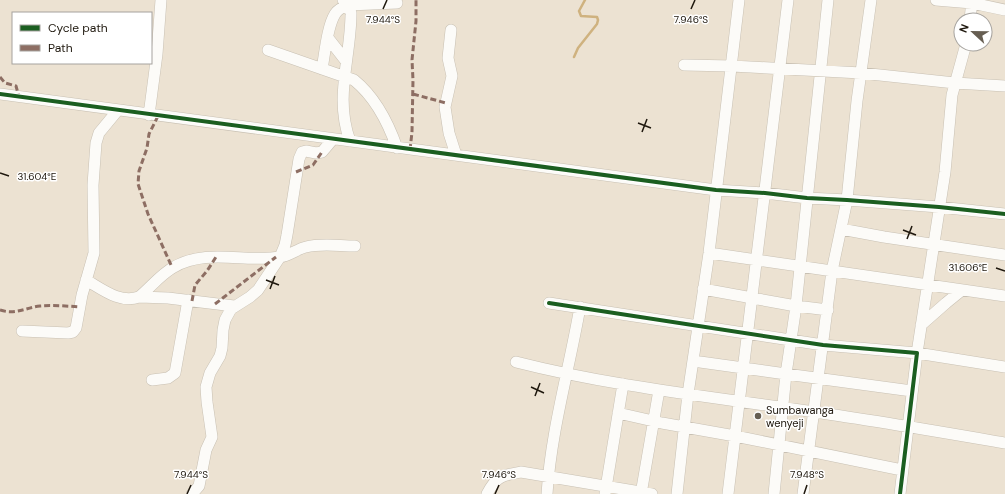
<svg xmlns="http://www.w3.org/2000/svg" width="1005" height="494" viewBox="0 0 1005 494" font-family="'DM Sans',sans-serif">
<rect width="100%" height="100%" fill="#ece2d2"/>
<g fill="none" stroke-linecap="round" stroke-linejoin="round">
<path stroke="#cfb27f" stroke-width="2.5" d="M574 57 578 48 597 24 598 20 597 17 581 16 579 11 585 0"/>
<g stroke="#c8c0b3" stroke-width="12">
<path id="minor" d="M343 0 348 5 351 13C351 57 334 98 350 141
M936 0 972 3 1005 10
M970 20 972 0
M451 30 448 58 452 76 445 107 449 133 456 155
M328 38 346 61
M966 44 952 95 945 172 917 353 1005 367
M268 50 354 80C375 97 388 122 397 148
M684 65 732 66 861 73 955 83 1005 86
M322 69C325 53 327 27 335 14 338 9 343 7 348 5L397 3
M0 94 716 190 765 193 807 198 847 200 939 207 1005 214
M149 115 157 54 161 0
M841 229 884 237 1005 255
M709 253 1005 296
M86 280C102 289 120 304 139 297 151 287 161 274 174 267 206 248 246 263 280 257 289 256 297 249 306 247 321 243 339 246 355 246
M703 289 796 306 828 310
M139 297 168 298 234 306
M549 303 823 345 917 353 900 494
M921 325 946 303 962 290
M22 331 68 333 73 332 76 328 82 295 94 253 93 185 96 143 99 133 118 110
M693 361 786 374 912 391
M516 362C614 387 714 397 814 412 878 421 941 432 1005 443
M152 380 168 378 175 373 188 300
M618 413 662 423 735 436 902 470
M192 494 199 486 206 450 212 437 207 402 206 387 210 373 220 356 222 348 223 330 225 320 231 309 250 297 258 290 280 257 285 245 287 235 299 159 302 152 306 151 316 153 322 152 333 139
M487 494C496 476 503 475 521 472L652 494
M547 494C551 431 569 370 580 307
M605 494 623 384
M641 494 659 390
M677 494 688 394 709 253 739 0
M728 494 788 0
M774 494 786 374 796 306 828 0
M803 494 832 271 847 200 857 101 871 0"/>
</g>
<use href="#minor" stroke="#fcfbf8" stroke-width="11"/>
<path stroke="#8d6e63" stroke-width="3" stroke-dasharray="6 3" stroke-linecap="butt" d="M0 77 5 83 16 86 19 97
M413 94 446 103
M158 116 149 134 147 148 139 171 138 184 148 214 172 267
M410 150 412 132 413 80 412 60 416 21V0
M296 172 313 165 322 152
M192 301 195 285 207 271 216 257
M215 304 276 257
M0 310C16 315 24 308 40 306 53 305 67 306 80 307"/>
<g stroke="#fff" stroke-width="6">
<path id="cycleway" d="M0 94 716 190 765 193 807 198 847 200 939 207 1005 214
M549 303 823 345 917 353 900 494"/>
</g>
<use href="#cycleway" stroke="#1b5e20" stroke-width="4"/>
</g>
<path fill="none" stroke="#1e170d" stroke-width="1.5" d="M383 9 387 0M691 9 695 0M638 123 651 128M642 132 647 119M0 173 9 176M903 230 916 235M907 239 912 226M996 268 1005 271M266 280 279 285M270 289 275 276M531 387 544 393M535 396 540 383M187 494 191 485M495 494 499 485M804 494 807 485"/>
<circle fill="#665e52" stroke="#fff" stroke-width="1.5" cx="758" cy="416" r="4"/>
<g text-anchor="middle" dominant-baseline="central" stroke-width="3" stroke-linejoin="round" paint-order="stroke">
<g font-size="11" fill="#1e170d" stroke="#fff" text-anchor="start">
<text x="766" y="410">Sumbawanga<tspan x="766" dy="13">wenyeji</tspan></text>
</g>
</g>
<g font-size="10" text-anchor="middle" fill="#1e170d" stroke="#fff" stroke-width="3" stroke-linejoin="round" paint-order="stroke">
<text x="383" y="23">7.944°S</text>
<text x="691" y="23">7.946°S</text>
<text x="37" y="180">31.604°E</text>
<text x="968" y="271">31.606°E</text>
<text x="191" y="478">7.944°S</text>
<text x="499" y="478">7.946°S</text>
<text x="807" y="478">7.948°S</text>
</g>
<rect x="12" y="12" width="140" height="52" fill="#ffffff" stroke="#a5a29e"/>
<rect x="20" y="25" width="20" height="6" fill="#1b5e20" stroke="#a5a29e"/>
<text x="48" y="32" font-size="12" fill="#1e170d">Cycle path</text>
<rect x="20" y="45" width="20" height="6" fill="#8d6e63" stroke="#a5a29e"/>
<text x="48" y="52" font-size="12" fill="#1e170d">Path</text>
<g transform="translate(973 32) rotate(292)"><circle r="19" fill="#ffffff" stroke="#a5a29e"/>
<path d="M0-3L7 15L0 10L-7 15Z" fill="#665e52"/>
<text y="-6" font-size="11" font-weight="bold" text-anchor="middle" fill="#1e170d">N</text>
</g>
</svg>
